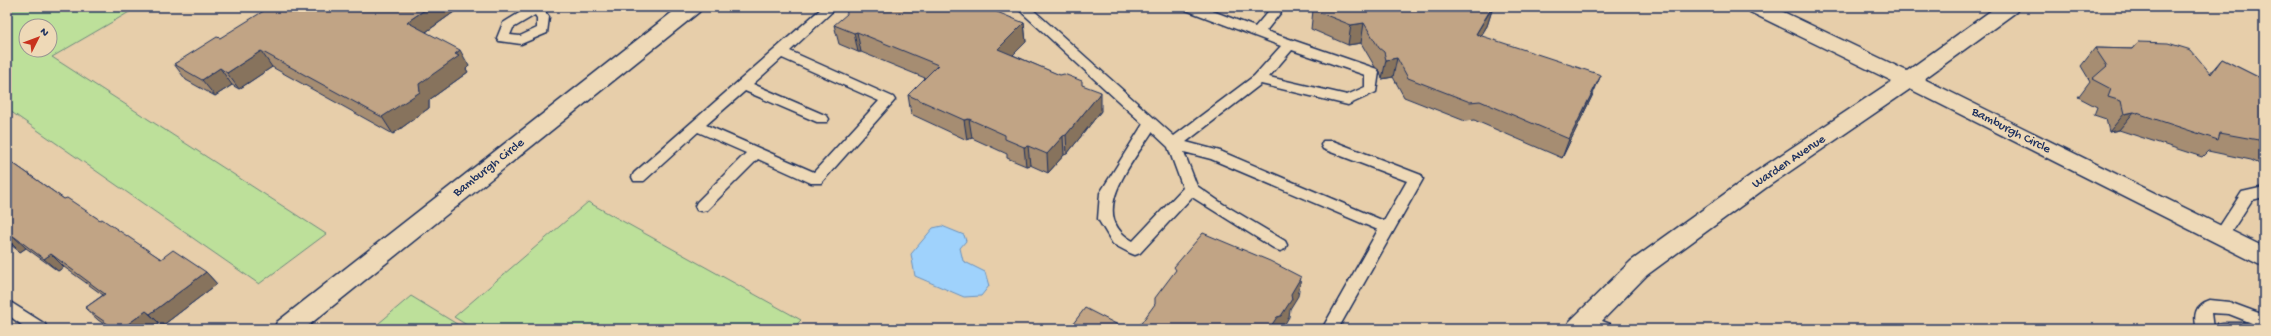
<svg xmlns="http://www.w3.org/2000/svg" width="2271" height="336" viewBox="0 0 2271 336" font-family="'Gochi Hand',sans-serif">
<rect width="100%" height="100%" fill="#e7ceaa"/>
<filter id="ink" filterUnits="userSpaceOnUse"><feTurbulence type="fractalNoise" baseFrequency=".025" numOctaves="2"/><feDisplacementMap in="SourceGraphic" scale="8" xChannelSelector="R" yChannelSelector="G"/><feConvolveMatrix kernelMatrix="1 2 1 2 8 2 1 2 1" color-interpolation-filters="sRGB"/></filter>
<g filter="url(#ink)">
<path fill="#bde09a" stroke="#6c887c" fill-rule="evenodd" d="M7 7H138L52 57 326 234 259 284 7 109ZM26 26H50V50H26Z
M588 202 801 320 792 329H473L454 317Z
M411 296 465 329H372Z"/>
<path fill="#9fd2fc" stroke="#6a91bd" d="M942 226 964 235 966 241 960 248 963 261 985 272 989 286 981 296 964 297 915 276 911 254 933 228Z"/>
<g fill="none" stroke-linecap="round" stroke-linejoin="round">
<g stroke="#1b2f5e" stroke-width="3">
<path id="lane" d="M529 7H544L543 9 549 17 547 33 521 44 499 41 497 38 503 23ZM535 15 537 18V28L520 36 510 35 513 28Z
M823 7H837L790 51 893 97 895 100 821 183H811L758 159 707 210 702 211 697 210 695 206 697 202 746 153 698 132 644 181H634L632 177 634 173ZM782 58 879 101 814 172 706 125 745 91 817 122H827L829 119 827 116 753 84Z
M1016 7H1030L1174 136 1254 76 1281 46 1186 10 1184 7H1202L1255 27 1272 7H1285L1266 31 1377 69 1379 72 1376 92 1348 105 1261 84 1186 142 1220 151 1384 221 1407 181 1323 149 1321 145 1323 141H1333L1421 175 1423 179 1338 329H1322L1378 230 1211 159 1184 152 1197 186 1223 204 1285 241 1287 245 1285 249 1280 251 1275 249 1192 197 1140 253 1135 255 1130 253 1113 244 1098 219 1100 193 1143 124ZM1292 50 1365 75V87L1347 95 1269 77ZM1152 132 1168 147 1183 188 1133 241C1086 216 1133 162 1152 132Z
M2264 187V197L2252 200 2226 240 2221 242 2216 240 2214 236 2216 232 2242 192Z
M7 300 45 324 47 329H27L7 314Z
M2210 300 2229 302 2264 315V328L2256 325 2258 329H2215L2217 324 2223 323H2252L2229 314 2211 313 2213 329H2197C2193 315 2195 305 2210 300Z
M1586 315 1610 324 1612 329C1601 329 1584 333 1578 321L1581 316Z"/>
</g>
<g stroke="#1b2f5e" stroke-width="3">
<path id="secondary" d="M679 7H702L699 12 304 329H274L277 322Z
M1747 7H1773L1907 71 1996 7H2019L2016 12 1924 79 2264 247V267L1910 89 1767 187 1647 275 1594 329H1566L1569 322 1631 261 1751 175 1892 81 1750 12Z"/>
</g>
<use href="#lane" fill="#eed9b7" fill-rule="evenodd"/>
<use href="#secondary" fill="#eed9b7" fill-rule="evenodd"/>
</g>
<path fill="#a68d72" stroke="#1b2f5e" d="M461 7 426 32 469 66 466 69 468 72 429 100V108L393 134 272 67 239 89 232 85 215 96 186 80 174 64 220 38Z
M1493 7 1487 26 1481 36 1593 94 1562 158 1474 120 1465 121 1404 97 1393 77 1382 79 1380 71 1375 67 1361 43 1348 45 1311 29 1313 10Z
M1024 23 1026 42 1013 55 1082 85 1101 111 1067 154 1064 155 1048 173 1030 165 1026 166 1007 158V154L972 138 967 140 911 114 908 95 925 78 861 52H858L839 44 834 25Z
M2138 42 2210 73 2222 59 2264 80V166L2251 160 2208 151 2202 157 2119 130 2109 132 2106 119 2094 115 2097 107 2078 97 2090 81 2081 66 2095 48 2132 49Z
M7 159 64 199 100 220 161 259 206 272 217 284 162 326 159 323 151 329H111L98 320 85 308 103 295 64 267 58 271 26 248 20 252 7 242Z"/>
<path fill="#87735d" stroke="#1b2f5e" d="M429 7H461L416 39 407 22Z
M1493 7 1487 26 1470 53 1476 34Z
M1024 23 1026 42 1000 68 998 49Z
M1364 23 1361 43 1348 45 1351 25Z
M857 32 861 52H858L854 33Z
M460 50 469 66 466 69 468 72 429 100V108L393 134 382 117 419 84Z
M261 51 272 67 239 89 227 73Z
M1397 58 1393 77 1382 79 1386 60Z
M220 68 232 85 215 96 202 80Z
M1601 75 1593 94 1562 158 1569 139Z
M1101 92V111L1067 154 1066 135Z
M2134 112 2119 130 2109 132 2124 114Z
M969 119 972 138 967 140 964 120Z
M1063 136 1064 155 1048 173 1047 154Z
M1028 146 1030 165 1026 166 1024 147Z
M12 235 26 248 20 252 7 239Z
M51 254 64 267 58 271 44 259Z
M206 272 217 284 162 326 150 314Z
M1301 277 1298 296 1290 309 1289 317 1282 329H1269Z
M146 311 159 323 151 329H121Z"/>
<path fill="#c1a485" stroke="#1b2f5e" d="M270 7H429L407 22 460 50 455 54 459 56 419 84 420 92 382 117 261 51 227 73 220 68 202 80 174 64 217 37 220 38Z
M846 7H985L1024 23 998 49 1060 75 1064 74 1082 81V85L1101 92 1066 135 1063 136 1047 154 1028 146 1024 147 1005 139V135L969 119 964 120 908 95 938 65 857 32 854 33 834 25 847 14Z
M1315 7H1492L1476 34 1601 75 1569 139 1480 101 1470 102 1408 78 1397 58 1386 60 1384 52 1379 48 1364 23 1351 25 1313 10Z
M2138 42 2168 43 2191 50 2211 74 2222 59 2264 80V141L2220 133 2218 140 2134 112 2124 114 2121 101 2108 97 2111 89 2092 79 2107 66 2095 48 2132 49Z
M7 159 64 199 67 198 100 220 102 219 161 259 173 250 206 272 150 314 146 311 121 329H115L85 308 105 294 51 254 44 259 12 235 7 239Z
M1203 233 1270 261 1301 277 1291 294 1292 299 1281 316 1277 317 1269 329H1137L1155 304V298L1176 270 1174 267Z
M1085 308 1126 329H1069Z"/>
</g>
<g text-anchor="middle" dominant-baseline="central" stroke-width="3" stroke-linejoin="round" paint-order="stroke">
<g font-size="13" fill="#1b2f5e" stroke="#eed9b7">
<text transform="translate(2011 131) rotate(27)">Bamburgh Circle</text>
<text transform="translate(1789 162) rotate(-34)">Warden Avenue</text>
<text transform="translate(489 168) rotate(-38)">Bamburgh Circle</text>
</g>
</g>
<rect width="2271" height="336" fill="none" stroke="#eed9b7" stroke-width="24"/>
<rect x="12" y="12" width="2247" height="312" fill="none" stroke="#1b2f5e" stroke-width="1.5" filter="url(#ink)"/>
<g transform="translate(38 38) rotate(48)"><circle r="19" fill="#eed9b7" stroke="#9a9593"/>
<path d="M0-3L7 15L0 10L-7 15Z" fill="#c8321e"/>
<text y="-6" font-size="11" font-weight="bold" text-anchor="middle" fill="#1b2f5e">N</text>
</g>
</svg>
